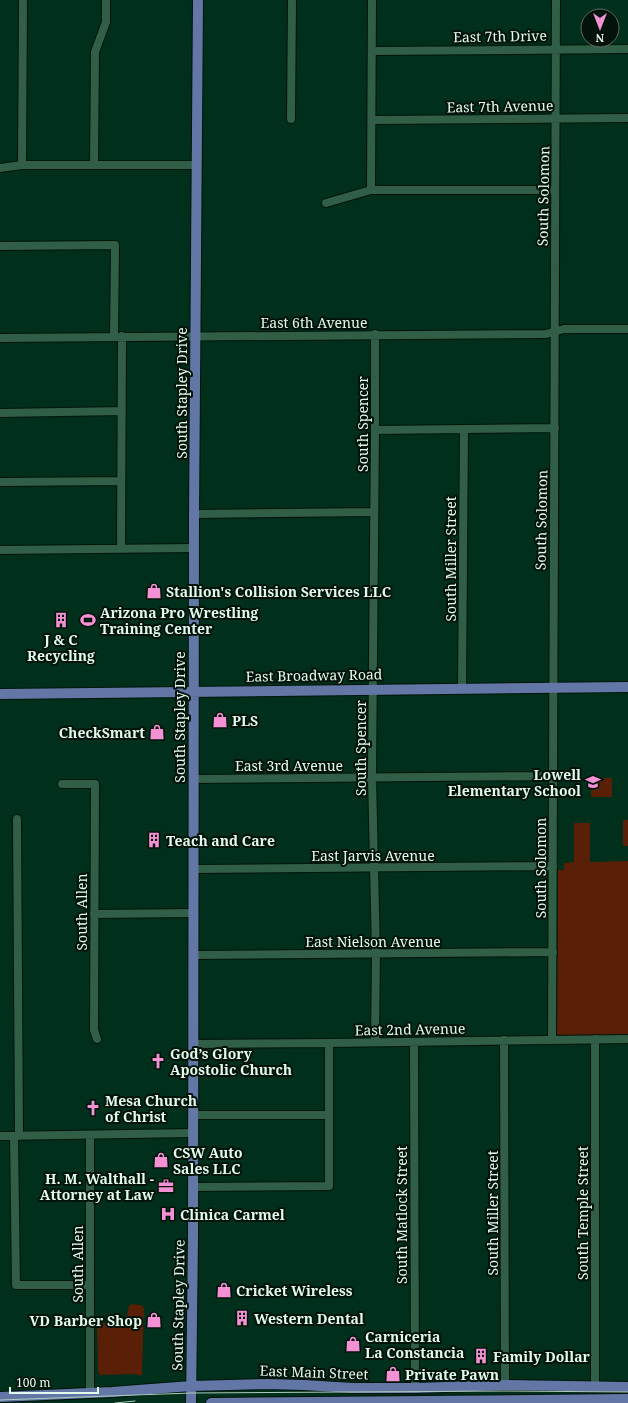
<svg xmlns="http://www.w3.org/2000/svg" width="628" height="1403" viewBox="0 0 628 1403" font-family="'Noto Serif',serif">
<rect width="100%" height="100%" fill="#002f1b"/>
<path fill="#591f07" d="M591 778H612V797H591Z
M623 820H628V846H623Z
M574 823H590V862L628 861V1035L561 1036 557 1034 558 870H564V863L574 862Z
M131 1304 141 1305 144 1308 142 1375H138L133 1374 100 1375 98 1372 97 1323H119C128 1320 127 1313 129 1306Z"/>
<g fill="none" stroke-linecap="round" stroke-linejoin="round">
<g stroke="#001409" stroke-width="10">
<path id="minor" d="M372 51 628 49
M291 119 292 0
M372 120 628 118
M22 165 23 0
M94 165 95 52 106 22V0
M0 168 22 165H197
M371 190 372 0
M326 203 371 190H555
M0 246 115 245 114 337
M375 334V430L372 777 376 954 375 1042
M0 338 546 334 564 329H628
M0 413 122 411
M375 430 555 428
M0 482 121 481
M194 514 374 512
M121 548 122 336
M0 550 194 548
M462 688 464 429
M193 779 553 776
M62 784H95L94 1030 97 1039
M17 819 19 1136
M193 869 553 866
M94 914 193 913
M193 955 553 952
M552 1039 556 0
M595 1039V1387
M504 1040 505 1385
M414 1042 415 1388
M193 1044 329 1043 628 1039
M193 1115H329
M0 1136 193 1133
M14 1136 16 1285H90
M193 1187 329 1186V1043
M90 1393V1135"/>
</g>
<g stroke="#001409" stroke-width="12">
<path id="major" d="M0 694 628 687
M0 1397 112 1392 191 1386 267 1384 304 1385 353 1388H415L505 1385 628 1387
M191 1403 193 1239 194 514 198 0
M211 1403 628 1399"/>
</g>
<use href="#minor" stroke="#315e47" stroke-width="8"/>
<use href="#major" stroke="#6277a6" stroke-width="10"/>
<path stroke="#aeccbc" stroke-width="1" d="M0 1400 191 1393 508 1391 628 1392
M115 1403 135 1401"/>
</g>
<defs>
<g id="shop-bare" transform="scale(1.2)"><path d="M-5-2.5h2.3a2.7 3.5 0 0 1 5.4 0H5L5.5 6h-11ZM-1.5-2.5h3a1.5 2.3 0 0 0-3 0Z" fill="#f491d4" stroke="#03130a" stroke-width="2.5" paint-order="stroke"/></g>
<g id="building-bare" transform="scale(1.2)"><path d="M-4-6H4V6H1V3H-1V6H-4ZM-2.5-4.3h1.7v1.8h-1.7ZM.8-4.3h1.7v1.8H.8ZM-2.5-1h1.7V.8h-1.7ZM.8-1h1.7V.8H.8Z" fill="#f491d4" stroke="#03130a" stroke-width="2.5" paint-order="stroke"/></g>
<g id="stadium-bare" transform="scale(1.2)"><path d="M0-5a6.5 5 0 1 0 0 10a6.5 5 0 1 0 0-10ZM-3.5-1.8h7v3.6h-7Z" fill="#f491d4" stroke="#03130a" stroke-width="2.5" paint-order="stroke"/></g>
<g id="school-bare" transform="scale(1.2)"><path d="M0-5L7-2L0 1L-7-2ZM-4 1L0 2.5L4 1V4Q0 6-4 4Z" fill="#f491d4" stroke="#03130a" stroke-width="2.5" paint-order="stroke"/></g>
<g id="church-bare" transform="scale(1.2)"><path d="M-1.2-6h2.4v3.5h3.3v2.4h-3.3V6h-2.4V-.1h-3.3v-2.4h3.3Z" fill="#f491d4" stroke="#03130a" stroke-width="2.5" paint-order="stroke"/></g>
<g id="office-bare" transform="scale(1.2)"><path d="M-6-3h4V-5.5h4V-3h4V5H-6ZM-1-4.5V-3h2v-1.5ZM-6 0V1H6V0Z" fill="#f491d4" stroke="#03130a" stroke-width="2.5" paint-order="stroke"/></g>
<g id="hospital-bare" transform="scale(1.2)"><path d="M-5-5h3v3.5h4V-5h3V5h-3V1.5h-4V5h-3Z" fill="#f491d4" stroke="#03130a" stroke-width="2.5" paint-order="stroke"/></g>
</defs>
<g fill-rule="evenodd">
<use href="#shop-bare" x="154" y="591"/>
<use href="#building-bare" x="61" y="620"/>
<use href="#stadium-bare" x="88" y="620"/>
<use href="#shop-bare" x="220" y="720"/>
<use href="#shop-bare" x="157" y="732"/>
<use href="#school-bare" x="593" y="782"/>
<use href="#building-bare" x="154" y="840"/>
<use href="#church-bare" x="158" y="1061"/>
<use href="#church-bare" x="93" y="1108"/>
<use href="#shop-bare" x="161" y="1160"/>
<use href="#office-bare" x="166" y="1186"/>
<use href="#hospital-bare" x="168" y="1214"/>
<use href="#shop-bare" x="224" y="1290"/>
<use href="#building-bare" x="242" y="1318"/>
<use href="#shop-bare" x="154" y="1320"/>
<use href="#shop-bare" x="353" y="1344"/>
<use href="#building-bare" x="481" y="1356"/>
<use href="#shop-bare" x="393" y="1374"/>
</g>
<g text-anchor="middle" dominant-baseline="central" stroke-width="4" stroke-linejoin="round" paint-order="stroke">
<g font-size="14" fill="#e2fbec" stroke="#03130a">
<text transform="translate(500 36) rotate(-1)">East 7th Drive</text>
<text transform="translate(500 106) rotate(-1)">East 7th Avenue</text>
<text transform="translate(543 196) rotate(-89)">South Solomon</text>
<text x="314" y="322">East 6th Avenue</text>
<text transform="translate(181 393) rotate(-90)">South Stapley Drive</text>
<text transform="translate(362 424) rotate(-90)">South Spencer</text>
<text transform="translate(541 520) rotate(-89)">South Solomon</text>
<text transform="translate(450 559) rotate(-90)">South Miller Street</text>
<text transform="translate(314 675) rotate(-1)">East Broadway Road</text>
<text transform="translate(179 717) rotate(-90)">South Stapley Drive</text>
<text transform="translate(360 748) rotate(-90)">South Spencer</text>
<text x="289" y="765">East 3rd Avenue</text>
<text x="373" y="855">East Jarvis Avenue</text>
<text transform="translate(540 868) rotate(-90)">South Solomon</text>
<text transform="translate(81 912) rotate(-90)">South Allen</text>
<text x="373" y="941">East Nielson Avenue</text>
<text transform="translate(410 1029) rotate(-1)">East 2nd Avenue</text>
<text transform="translate(492 1213) rotate(-90)">South Miller Street</text>
<text transform="translate(582 1213) rotate(-90)">South Temple Street</text>
<text transform="translate(401 1215) rotate(-90)">South Matlock Street</text>
<text transform="translate(77 1264) rotate(-90)">South Allen</text>
<text transform="translate(178 1305) rotate(-89)">South Stapley Drive</text>
<text transform="translate(314 1372) rotate(2)">East Main Street</text>
</g>
<g font-size="14" font-weight="bold" fill="#e2fbec" stroke="#03130a" text-anchor="start">
<text x="166" y="591">Stallion's Collision Services LLC</text>
<text x="100" y="612">Arizona Pro Wrestling<tspan x="100" dy="16">Training Center</tspan></text>
<text x="61" y="639" text-anchor="middle">J &amp; C<tspan x="61" dy="16">Recycling</tspan></text>
<text x="232" y="720">PLS</text>
<text x="145" y="732" text-anchor="end">CheckSmart</text>
<text x="581" y="774" text-anchor="end">Lowell<tspan x="581" dy="16">Elementary School</tspan></text>
<text x="166" y="840">Teach and Care</text>
<text x="170" y="1053">God’s Glory<tspan x="170" dy="16">Apostolic Church</tspan></text>
<text x="105" y="1100">Mesa Church<tspan x="105" dy="16">of Christ</tspan></text>
<text x="173" y="1152">CSW Auto<tspan x="173" dy="16">Sales LLC</tspan></text>
<text x="154" y="1178" text-anchor="end">H. M. Walthall -<tspan x="154" dy="16">Attorney at Law</tspan></text>
<text x="180" y="1214">Clinica Carmel</text>
<text x="236" y="1290">Cricket Wireless</text>
<text x="254" y="1318">Western Dental</text>
<text x="142" y="1320" text-anchor="end">VD Barber Shop</text>
<text x="365" y="1336">Carniceria<tspan x="365" dy="16">La Constancia</tspan></text>
<text x="493" y="1356">Family Dollar</text>
<text x="405" y="1374">Private Pawn</text>
</g>
</g>
<g transform="translate(600 28) rotate(180)"><circle r="19" fill="#03130a" stroke="#5c7064"/>
<path d="M0-3L7 15L0 10L-7 15Z" fill="#f491d4"/>
<text y="-6" font-size="11" font-weight="bold" text-anchor="middle" fill="#e2fbec">N</text>
</g>
<path d="M10 1387v6h88v-6" fill="none" stroke="#e2fbec" stroke-width="2"/>
<text x="16" y="1387" font-size="12" fill="#e2fbec" stroke="#03130a" stroke-width="3" paint-order="stroke">100 m</text>
</svg>
